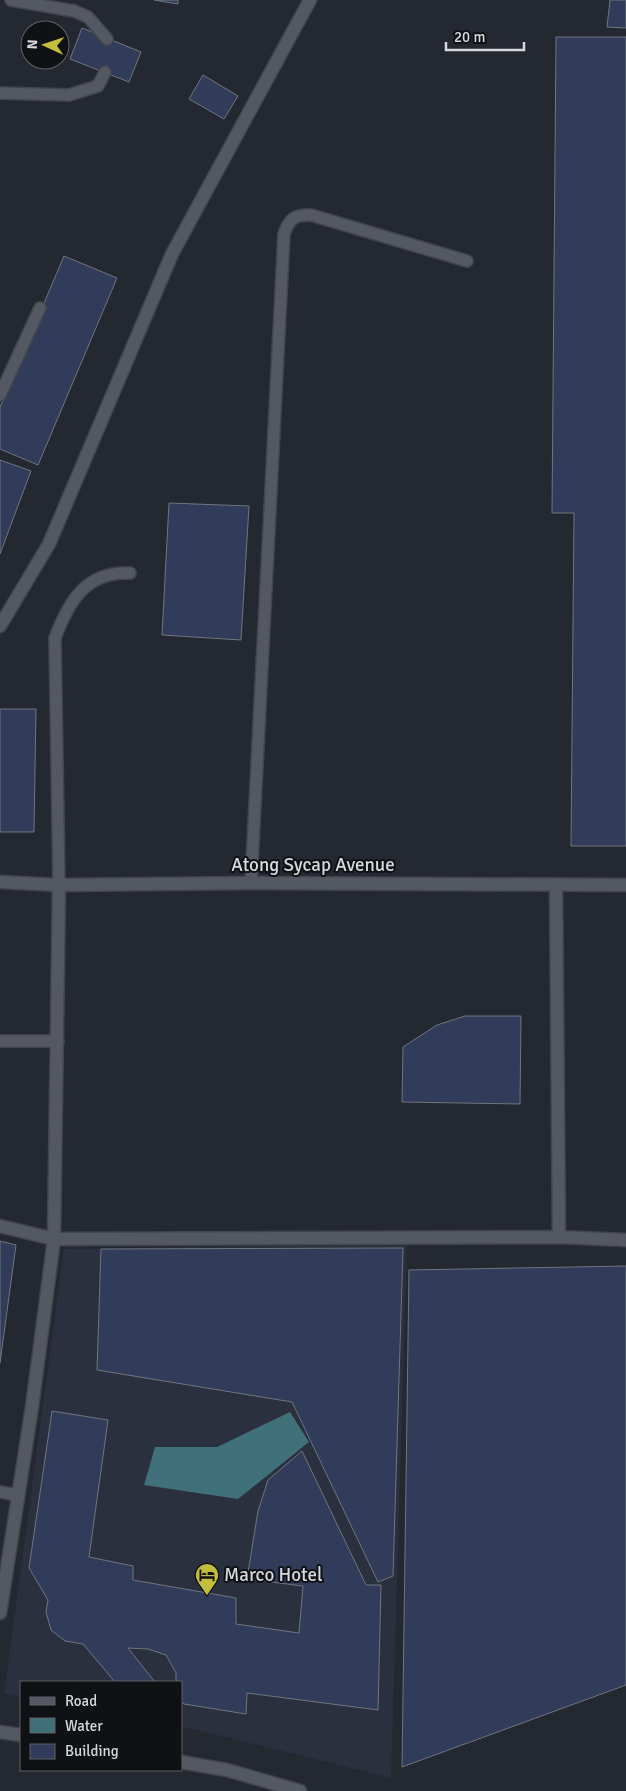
<svg xmlns="http://www.w3.org/2000/svg" width="626" height="1791" viewBox="0 0 626 1791" font-family="Signika,sans-serif">
<rect width="100%" height="100%" fill="#242831"/>
<path fill="#2b303e" d="M407 1244 391 1778 181 1726V1682H21V1697L4 1694 64 1249Z"/>
<path fill="#40707a" d="M290 1412 309 1442 238 1499 144 1485 155 1447H217Z"/>
<path fill="#303c5a" stroke="#71757f" d="M154 0H178V4Z
M610 0H626V28L607 27Z
M82 28 141 52 129 82 70 59Z
M556 37H626V846H571L574 513H552Z
M203 75 238 96 224 119 189 99Z
M64 256 117 278 38 465 0 449V407Z
M0 460 31 471 0 554Z
M169 503 249 506 241 640 162 635Z
M0 709H36L34 832H0Z
M465 1016H521L520 1104 402 1102 403 1047 437 1025Z
M0 1241 16 1245 0 1363Z
M403 1248 393 1576 378 1582 292 1402 97 1370 101 1249Z
M626 1266V1685L402 1767 409 1270Z
M52 1411 108 1420 89 1557 133 1566V1580L236 1598V1624L299 1633 303 1586 247 1579 258 1511 268 1480 302 1451 366 1585H381L378 1710 247 1693 246 1714 184 1704 181 1701V1682H176V1673L166 1655 148 1649 128 1648 155 1682H115L83 1644 65 1641 51 1630 46 1612 48 1600 29 1568Z"/>
<g fill="none" stroke-linecap="round" stroke-linejoin="round">
<g stroke="#42454b" stroke-width="14">
<path id="service" d="M11 0 74 11 88 17 107 39
M0 93 69 95 98 86 105 72
M0 395 40 308
M251 883 284 234C289 219 295 214 311 215L467 261
M59 885 55 638C69 601 86 571 130 573
M0 1041H58
M0 1492 17 1495"/>
</g>
<g stroke="#42454b" stroke-width="15">
<path id="minor" d="M0 626 49 544 172 254 310 0
M0 882 59 885 251 883 626 885
M556 886 559 1237
M0 1226 54 1239 559 1237 626 1240
M0 1613 32 1407 54 1239 59 885
M0 1732 21 1735
M181 1762 227 1770 300 1791"/>
</g>
<use href="#service" stroke="#545862" stroke-width="11"/>
<use href="#minor" stroke="#545862" stroke-width="12"/>
</g>
<defs>
<g id="hotel-pin" transform="scale(1.25)"><path d="M0 17L-7.5 6A9.5 9.5 0 1 1 7.5 6Z" fill="#c3bd3e" stroke="#0f1115"/><path d="M-6-4.5h1.5V1H6V5H4.5V3h-9V5H-6ZM-4 0a1.8 1.8 0 1 1 3.6 0ZM.5 0V-2.5h3Q6-2.5 6 0Z" fill="#111"/></g>
</defs>
<g fill-rule="evenodd">
<use href="#hotel-pin" x="207" y="1575"/>
</g>
<g text-anchor="middle" dominant-baseline="central" stroke-width="4" stroke-linejoin="round" paint-order="stroke">
<g font-size="19" fill="#d6d8de" stroke="#0f1115">
<text x="313" y="865">Atong Sycap Avenue</text>
</g>
<g font-size="19" fill="#d6d8de" stroke="#0f1115" text-anchor="start">
<text x="224" y="1575">Marco Hotel</text>
</g>
</g>
<rect x="20" y="1681" width="162" height="90" fill="#0f1115" stroke="#5f6165"/>
<rect x="30" y="1697" width="25" height="8" fill="#545862" stroke="#5f6165"/>
<text x="65" y="1706" font-size="15" fill="#d6d8de">Road</text>
<rect x="30" y="1718" width="25" height="15" fill="#40707a" stroke="#5f6165"/>
<text x="65" y="1731" font-size="15" fill="#d6d8de">Water</text>
<rect x="30" y="1744" width="25" height="15" fill="#303c5a" stroke="#5f6165"/>
<text x="65" y="1756" font-size="15" fill="#d6d8de">Building</text>
<g transform="translate(45 45) rotate(273)"><circle r="24" fill="#0f1115" stroke="#5f6165"/>
<path d="M0-4L9 19L0 12L-9 19Z" fill="#c3bd3e"/>
<text y="-8" font-size="14" font-weight="bold" text-anchor="middle" fill="#d6d8de">N</text>
</g>
<path d="M446 42v8h78v-8" fill="none" stroke="#d6d8de" stroke-width="2.5"/>
<text x="454" y="42" font-size="15" fill="#d6d8de" stroke="#0f1115" stroke-width="4" paint-order="stroke">20 m</text>
</svg>
